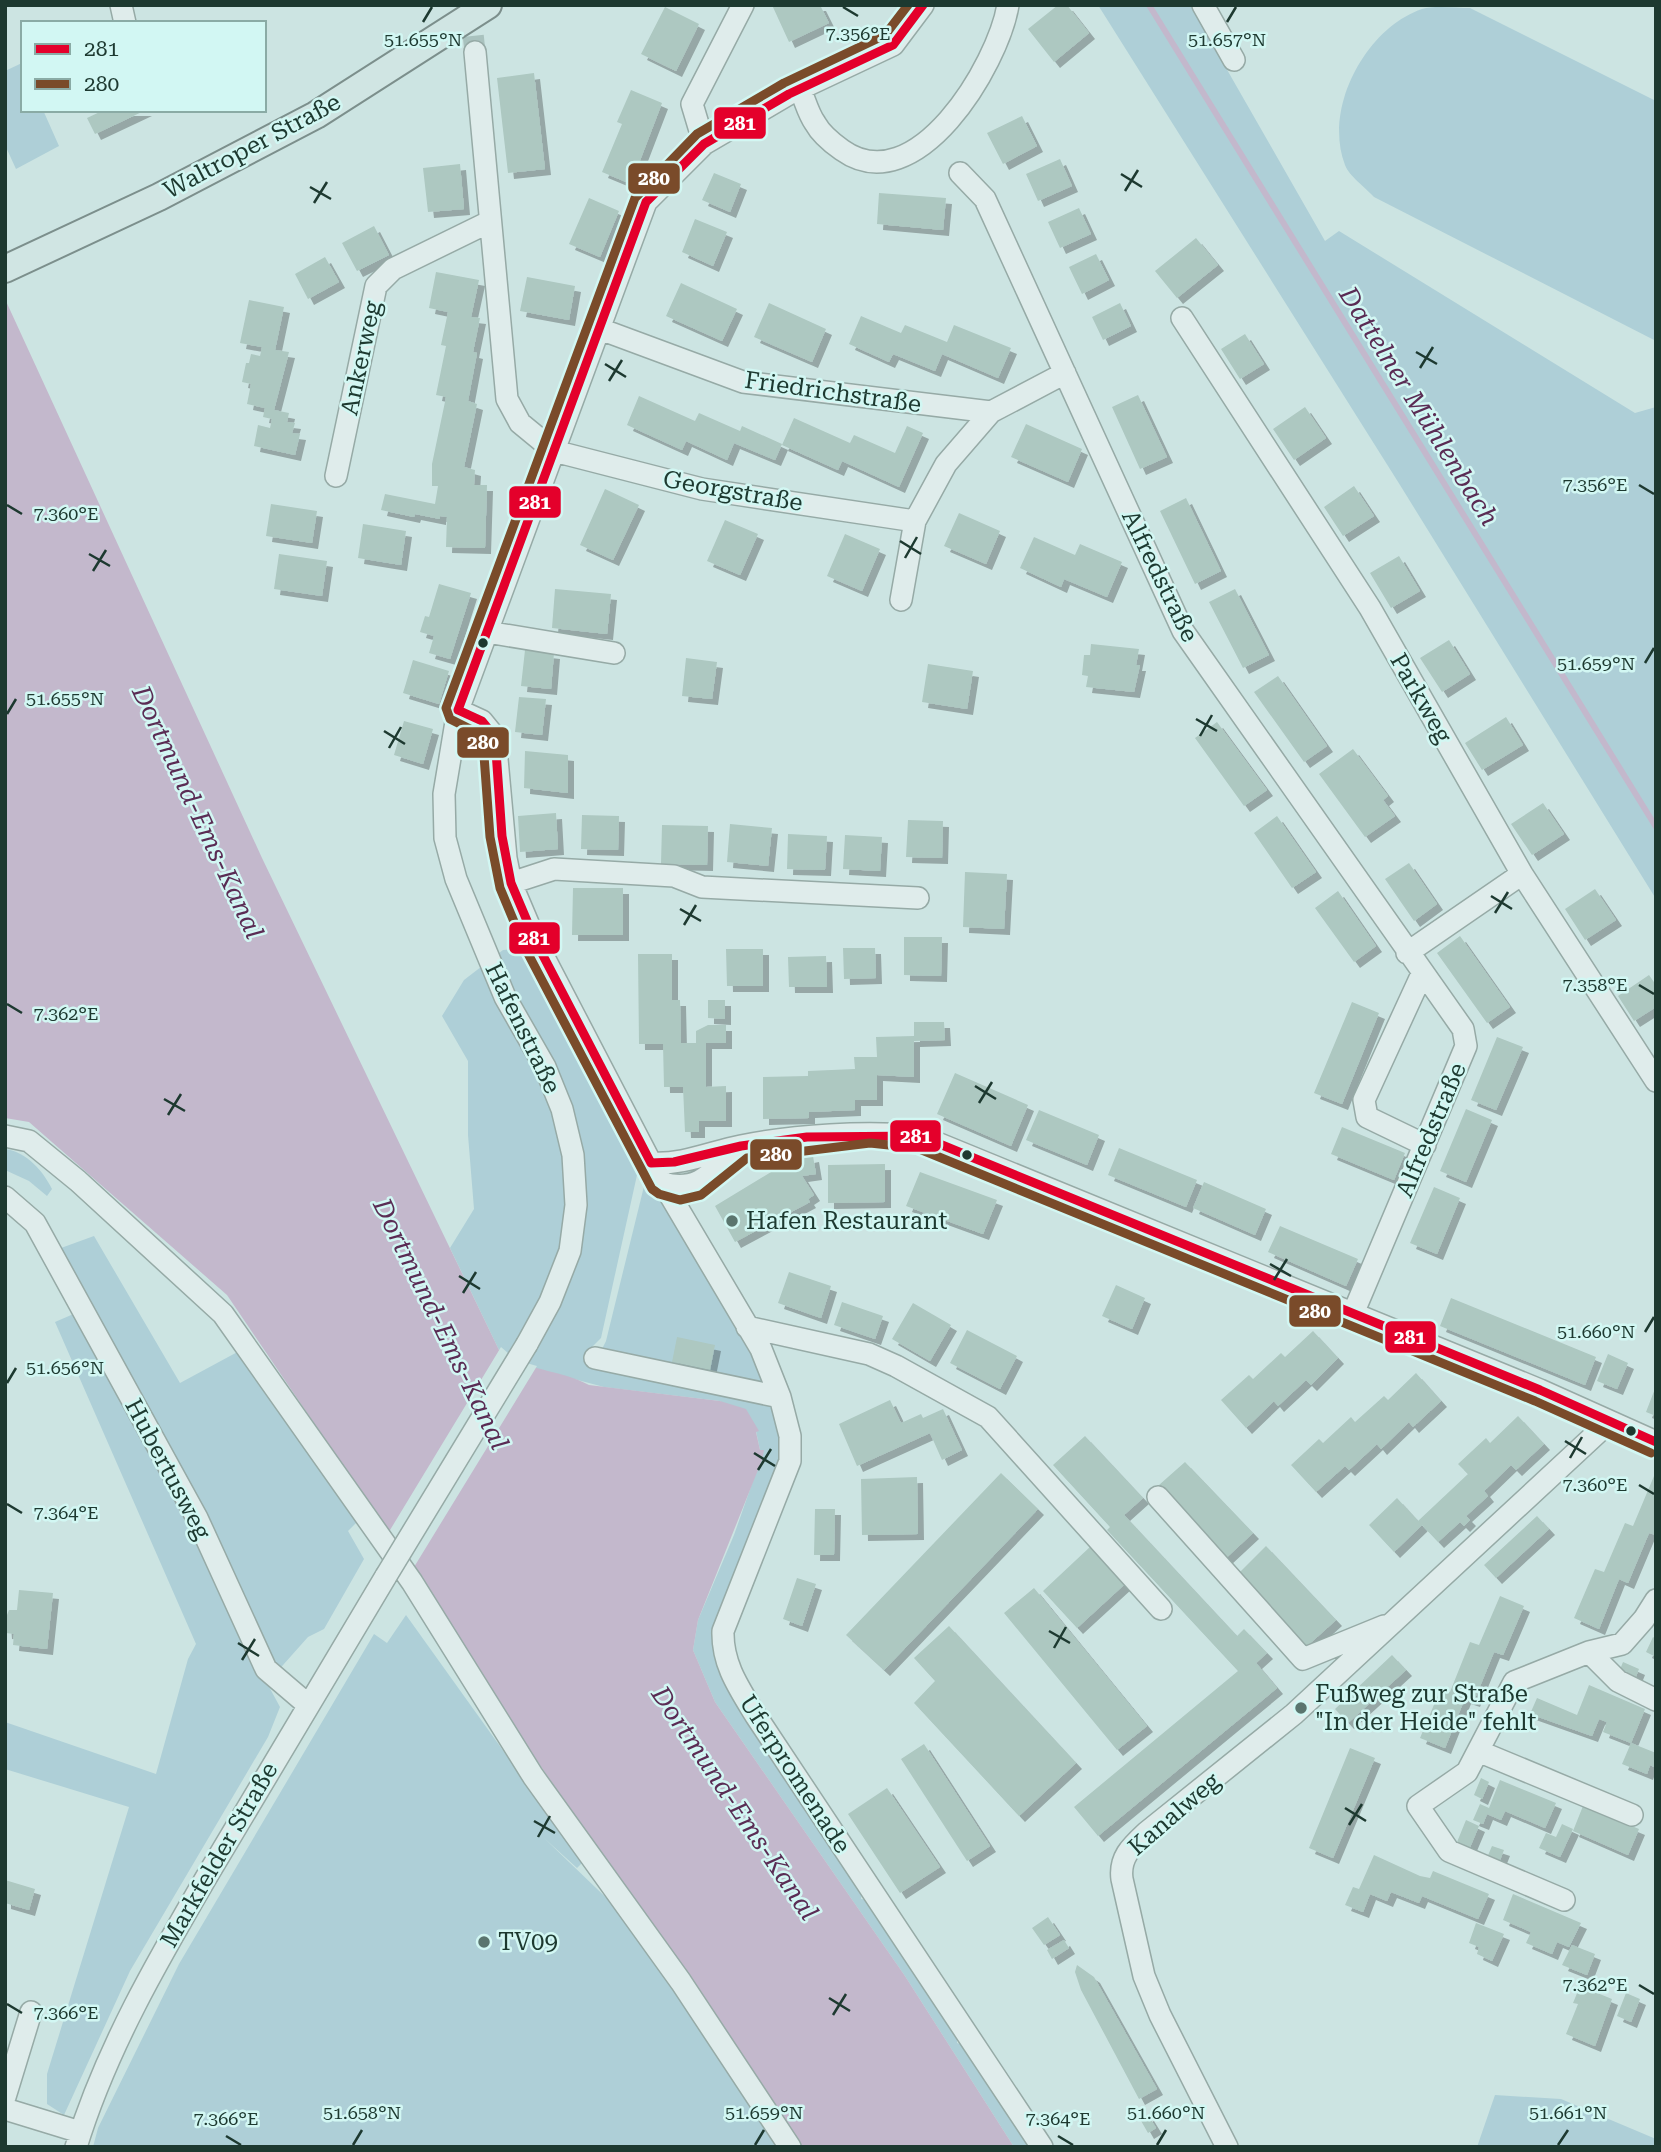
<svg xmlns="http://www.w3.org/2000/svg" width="1661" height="2152" viewBox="0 0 1661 2152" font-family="'Roboto Serif',serif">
<defs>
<filter id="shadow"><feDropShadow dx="6" dy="6" stdDeviation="0" flood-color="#0004"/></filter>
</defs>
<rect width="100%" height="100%" fill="#cce4e2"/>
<path fill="#aecfd7" d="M1098 5H1190L1325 241 1339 231 1635 413 1656 407V899L1400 485Z
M1470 8 1656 101V341L1374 197C1366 188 1349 176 1345 165 1323 108 1366 28 1422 9 1435 5 1456 8 1470 8Z
M22 63 23 110H43L59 146 16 169 5 145V71Z
M529 948 637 1158V1175L601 1338 590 1349H602L606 1341 647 1174 757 1351 787 1455 719 1628 764 1740 762 1751 768 1756 773 1755 862 1889 861 1899 869 1900 957 2033V2043L963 2045 1037 2147H1014L905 1976 715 1702 693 1650 698 1620 734 1535 760 1461 763 1450H760L756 1431 720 1401 604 1387 514 1363 499 1350 450 1248 474 1209 468 1135V1061L442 1016 464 980 503 950Z
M5 1149C27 1152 43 1171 52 1189L47 1196 29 1181 5 1170Z
M94 1236 180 1383 243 1349 359 1520 348 1531 364 1559 324 1629 308 1637 267 1683 280 1707 268 1737 130 1971 64 2115 47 2104V2074L129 1807 5 1769V1722L156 1774 188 1659 196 1644 55 1322 92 1306 61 1248Z
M406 1615 583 1862 577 1868 543 1837 621 1912 779 2147H93L98 2128 179 1964 374 1634 387 1643Z
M1495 2095 1561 2099 1656 2139V2147H1477Z"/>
<path fill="#c3b8cc" d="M5 299 262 858 499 1350C526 1372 559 1369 589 1385L720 1401 746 1409 759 1431 756 1432 760 1450H764L762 1460 698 1620 693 1650 715 1702 905 1976 1014 2147H800L514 1727 438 1606 227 1295 29 1122 5 1118Z"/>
<path fill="#cce4e2" d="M501 1347 516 1360 537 1366 411 1572 387 1535Z"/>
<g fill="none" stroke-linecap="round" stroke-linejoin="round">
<path stroke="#c3b8cc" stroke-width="6" d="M1149 5 1656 827"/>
</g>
<path fill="#adc8c1" filter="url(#shadow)" d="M772 5H820L829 23 789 42Z
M1058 5H1067L1089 33 1054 62 1028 29Z
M665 7 699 24 676 71 641 54Z
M534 73 545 169 508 173 497 78Z
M631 90 662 103 631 184 602 172 622 124 617 122Z
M104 110H146L95 134 87 118Z
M1022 116 1037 146 1003 164 987 133Z
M1060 159 1072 186 1038 201 1026 174Z
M460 164 464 209 428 212 423 168Z
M714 173 741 184 730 212 702 200Z
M879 193 946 198 943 230 877 224Z
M589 198 619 211 600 257 569 244Z
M1079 208 1091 234 1060 248 1048 222Z
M695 219 727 232 713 266 682 252Z
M374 226 389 255 357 271 342 243Z
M1196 238 1218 265 1177 298 1155 271Z
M1096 254 1109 280 1082 294 1069 267Z
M325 257 339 282 308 299 295 274Z
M436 272 479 280 471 317 480 318 473 352 477 353 468 401 477 404 464 467 475 470 474 485H487L485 548 446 547 447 517 440 516V519L415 514 414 517 381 510 385 494 435 504 438 486H432V464L446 397 436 395 446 346 441 345 448 312 429 308Z
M527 277 575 286 569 320 520 311Z
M681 283 737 309 722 341 666 316Z
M249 300 284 307 275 350 289 352 274 410 289 413 287 422 295 423 292 433 300 434 295 455 254 446 258 425 270 428 272 419 263 417 265 408 247 404 251 384 242 382 246 363H249L251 354 260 356 262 347 240 343Z
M769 303 826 329 812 362 754 337Z
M1120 303 1131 326 1103 340 1092 317Z
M861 316 901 333 905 325 947 342 954 325 1011 348 998 378 942 354 935 371 893 354 889 362 849 344Z
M1245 334 1264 364 1240 379 1221 349Z
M1138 395 1167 457 1140 469 1112 407Z
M639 396 695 421 699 413 740 431 742 426 782 444 775 460 734 443 727 460 686 441 682 450 627 425Z
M1305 407 1326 438 1294 460 1273 429Z
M794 418 850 443 854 435 895 453 907 426 923 433 899 487 842 461 838 470 782 445Z
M1026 424 1082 449 1068 482 1011 457Z
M1354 486 1374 516 1343 536 1324 507Z
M605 489 639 505 613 560 580 545Z
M1186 498 1221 571 1195 584 1160 511Z
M271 504 317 511 312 543 266 536Z
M959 513 1000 531 986 564 944 546Z
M725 520 758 534 740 575 707 561Z
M363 524 406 531 401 565 358 558Z
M845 534 880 549 862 591 827 576Z
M1034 537 1075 555 1080 544 1122 562 1107 597 1064 579 1061 587 1020 568Z
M279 554 327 561 322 596 274 589Z
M1399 556 1420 591 1391 608 1370 573Z
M439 584 471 593 450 659 429 653 434 636 420 632 425 616 429 617Z
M555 589 611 594 607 634 552 628Z
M1235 589 1269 655 1243 668 1209 602Z
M1449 640 1470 674 1442 692 1420 658Z
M1091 644 1139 649 1136 665H1140L1134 692 1086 687 1088 676 1082 675 1084 655H1090Z
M525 650 554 653 551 689 521 686Z
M686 658 717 662 712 699 682 696Z
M413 660 449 671 439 704 403 693Z
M928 664 973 671 967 709 922 702Z
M1278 676 1327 746 1304 762 1254 692Z
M519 697 546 699 542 735 515 732Z
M1506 717 1523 745 1482 770 1465 743Z
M404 721 433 729 423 764 394 755Z
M1217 722 1267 790 1244 806 1195 738Z
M1353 749 1388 796 1383 800 1395 816 1365 837 1319 774Z
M525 751 568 755V793L524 788Z
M1543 803 1564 834 1532 855 1511 824Z
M556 813 558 849 520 852 518 816Z
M582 815 619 816 618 850 581 849Z
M1277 816 1316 872 1292 888 1254 833Z
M908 820 943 821 942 858 906 857Z
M730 824 772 828 768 866 727 862Z
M662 825 708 826 707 865 661 864Z
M788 834 827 836 825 870 787 869Z
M845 835 882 837 880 871 843 869Z
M1409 863 1437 904 1414 921 1385 879Z
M965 872 1007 874 1004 929 963 927Z
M573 888H623V935H572Z
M1595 889 1616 920 1585 940 1565 909Z
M1338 891 1376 946 1354 962 1315 908Z
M1460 936 1510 1007 1487 1023 1437 953Z
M904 937H942L941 976 904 975Z
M843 948H875L876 978 844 979Z
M726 949H763V986H727Z
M638 954H672V1000H680L681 1043H696V1031L708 1025H726V1043H706V1087L726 1086V1121H699V1132H685L683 1087H664L663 1044H639Z
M826 956 827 987H789L788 957Z
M1649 975 1656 985V1007L1634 1021 1618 996Z
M708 1000H725V1019L708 1018Z
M1352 1002 1379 1013 1342 1104 1314 1093Z
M914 1022H944L945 1040 914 1041V1077L877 1075V1100H855V1110L809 1112V1118L763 1119V1077L808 1076V1071L855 1069 854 1057H877L876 1037 914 1036Z
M1497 1037 1523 1047 1496 1110 1471 1100Z
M955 1073 1028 1105 1011 1146 937 1114Z
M1466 1109 1492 1120 1466 1182 1440 1171Z
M1039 1110 1099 1135 1087 1165 1026 1140Z
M1342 1127 1405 1153 1394 1180 1331 1154Z
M1119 1148 1197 1180 1186 1207 1108 1175Z
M813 1156 816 1174 802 1176 814 1195 808 1199 810 1202 735 1242 715 1206 786 1163 788 1166 803 1158Z
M885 1164V1202L828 1203V1165Z
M920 1172 997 1200 983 1234 906 1206Z
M1204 1182 1266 1209 1255 1235 1193 1208Z
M1434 1187 1460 1198 1437 1254 1410 1243Z
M1280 1226 1358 1259 1346 1286 1268 1252Z
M789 1272 831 1286 821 1318 778 1303Z
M1116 1285 1145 1298 1132 1329 1102 1316Z
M1451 1298 1596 1357 1585 1385 1440 1326Z
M842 1302 883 1316 875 1339 834 1325Z
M913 1303 951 1325 930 1361 892 1339Z
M967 1330 1017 1356 1000 1389 950 1363Z
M1313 1331 1338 1358 1311 1385 1306 1380 1278 1406 1274 1401 1246 1428 1221 1400 1249 1375 1253 1379 1281 1353 1285 1357Z
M677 1337 715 1345 710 1370 672 1362Z
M1608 1354 1628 1363 1617 1389 1597 1381Z
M1416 1373 1441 1401 1413 1427 1409 1422 1381 1449 1377 1444 1349 1470 1345 1466 1316 1492 1291 1465 1319 1439 1323 1443 1351 1417 1355 1422 1384 1396 1388 1400Z
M1656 1386V1416L1646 1412Z
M890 1400 901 1423 921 1414 923 1418 943 1409 962 1450 942 1460 930 1433 857 1466 839 1424Z
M1518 1416 1544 1444 1516 1470 1511 1465 1484 1491 1488 1496 1466 1516 1470 1520 1464 1526 1460 1522 1438 1542 1422 1525 1394 1552 1369 1525 1397 1498 1418 1521 1468 1474 1458 1464 1486 1438 1490 1443Z
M1085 1436 1143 1498 1124 1515 1237 1636 1244 1629 1267 1653 1256 1663 1277 1688 1098 1836 1074 1807 1238 1671 1107 1530 1110 1527 1053 1465Z
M1185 1462 1253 1533 1225 1559 1159 1485Z
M1001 1473 1038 1509 884 1670 846 1635Z
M1654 1476 1656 1535 1649 1533 1628 1583 1619 1579 1599 1629 1574 1618 1595 1569 1604 1572 1625 1523 1633 1526Z
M917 1477 918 1534 862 1535 861 1479Z
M815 1509H835L834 1555H814Z
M1537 1516 1549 1529 1496 1578 1484 1565Z
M1091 1546 1126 1583 1077 1628 1043 1591Z
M1266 1546 1336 1620 1306 1647 1240 1572Z
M797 1578 816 1584 802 1626 783 1619Z
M1034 1588 1147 1726 1117 1750 1004 1613Z
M19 1590 53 1593 47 1649 13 1645 14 1634 6 1633 5 1620 9 1610H17Z
M1500 1596 1524 1606 1503 1655 1494 1652 1474 1701 1465 1698 1445 1748 1420 1738 1441 1688 1450 1692 1470 1642 1479 1645Z
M949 1626 1076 1763 1019 1816 914 1703 935 1681 914 1658Z
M1653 1637 1656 1639V1657L1646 1652Z
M1392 1655 1406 1670 1348 1723 1335 1709Z
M1623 1662 1639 1669 1635 1679 1619 1672Z
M1589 1685 1645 1709 1631 1743 1603 1732 1607 1722 1599 1719 1592 1736 1530 1714 1537 1698 1577 1715Z
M1631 1743 1656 1753V1768L1650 1765 1647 1774 1622 1764Z
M924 1744 990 1846 967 1861 901 1759Z
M1350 1748 1375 1758 1333 1858 1309 1848Z
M1481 1778 1489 1782 1482 1799 1474 1795Z
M1500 1780 1556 1803 1545 1828 1505 1811 1501 1820 1487 1814 1483 1824 1473 1820 1480 1804 1489 1808Z
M887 1788 940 1867 900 1893 848 1814Z
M1583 1806 1639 1829 1628 1855 1573 1831Z
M1466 1820 1479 1826 1468 1852 1455 1847Z
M1562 1824 1573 1829 1560 1857 1539 1848 1546 1833 1556 1837Z
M1492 1846 1504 1850 1498 1865 1486 1860Z
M1374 1855 1420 1876 1430 1878 1433 1871 1489 1894 1478 1919 1422 1896 1419 1903 1391 1892 1387 1901 1370 1894 1363 1912 1345 1905 1353 1887 1359 1889Z
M5 1880 35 1889 29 1910 5 1903Z
M1513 1894 1581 1923 1569 1947 1557 1942 1552 1954 1526 1943 1531 1932 1503 1920Z
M1048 1917 1060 1935 1044 1945 1032 1928Z
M1476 1923 1504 1934 1492 1961 1477 1954 1479 1947 1469 1943Z
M1064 1940 1069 1948 1052 1959 1047 1950Z
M1572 1945 1595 1954 1587 1975 1562 1965Z
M1077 1965 1094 1977 1157 2089 1139 2099 1081 1990 1075 1972Z
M1580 1986 1612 1999 1595 2046 1566 2034 1578 2004 1573 2003Z
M1626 1993 1640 1999 1631 2022 1617 2016Z
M1148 2115 1156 2128 1148 2133 1140 2119Z"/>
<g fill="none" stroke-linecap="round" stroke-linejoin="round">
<path stroke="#a9c2be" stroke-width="21" stroke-dasharray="21 10" stroke-linecap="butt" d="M470 5 475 52"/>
<g stroke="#96aaa6" stroke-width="24">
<path id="minor" d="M121 5 125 23
M1203 5 1234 60
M475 52 507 399 520 423 554 451 702 489 915 521
M800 89C805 100 808 113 815 123 821 134 832 143 842 150 916 203 998 65 1008 5
M704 144 692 104 743 5
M960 173 985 199 1183 631 1463 1029 1466 1046 1352 1316
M1182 318 1370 608 1522 874 1656 1081
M600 329 743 382 991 412
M336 476 376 286 393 269 489 222
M901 600 915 521 946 464 991 412 1065 373
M487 632 614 653
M458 710 482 721 495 737 506 858 511 883 536 942 651 1163 761 1349 780 1397 790 1436V1461L723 1631C722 1664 739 1688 756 1716L1042 2147
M511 883 554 869 674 876 702 887 918 898
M1407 953 1522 874
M1422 974 1364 1100 1367 1117 1425 1145
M5 1136 29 1141 78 1181 223 1314 412 1582 533 1776 681 1982 790 2147
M651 1163C683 1165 711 1152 741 1146 795 1135 865 1131 920 1136L1540 1390 1656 1442
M663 1183C699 1193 713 1171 738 1149
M5 1197 35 1223 197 1518 266 1669 307 1704
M747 1327 869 1354 896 1366 988 1417 1161 1609
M527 1344 550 1302 570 1251 576 1205 573 1155 562 1109 545 1067 505 997 456 879 445 838 444 794 458 710 646 202 704 144 789 94 893 45 923 5
M595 1358 780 1397
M1158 1497 1303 1659 1384 1626
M1589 1652 1618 1681 1656 1700
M1478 1751 1632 1815
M1564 1900 1449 1851 1418 1806 1467 1772 1514 1682 1589 1652 1622 1644 1644 1619 1656 1600
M5 2097 31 2012
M5 2109 80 2132
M76 2147C106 2049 158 1960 210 1871 268 1772 327 1674 386 1576
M1227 2147 1160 2015 1144 1976 1122 1879C1119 1857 1132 1846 1147 1832L1294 1714 1608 1423"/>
</g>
<g stroke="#7c8f8c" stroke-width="30">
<path id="major" d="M5 269 159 197 316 115 488 5"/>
</g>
<use href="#minor" stroke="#dfeceb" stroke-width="21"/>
<use href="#major" stroke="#d0e5e3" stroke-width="26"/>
<g stroke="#96aaa6" stroke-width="24" stroke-linecap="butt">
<path id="minor-bridge" d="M386 1576 527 1344"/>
</g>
<use href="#minor-bridge" stroke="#dfeceb" stroke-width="21"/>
<g stroke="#d2f7f3" stroke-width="14">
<path id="bus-1" d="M458 710 646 202 704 144 789 94 893 45 923 5
M458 710 482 721 495 737 502 836 511 883 536 942 651 1163
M651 1163 674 1162 741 1146 807 1137 920 1136 1540 1390 1656 1442"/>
</g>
<g stroke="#d2f7f3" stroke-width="14">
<path id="bus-2" d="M908 5 885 35 784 83 697 134 635 198 446 708 450 719 474 731 483 742 490 837 500 888 525 948 652 1189 659 1194 680 1200 701 1195 747 1158 870 1143 917 1148 1535 1401 1651 1453"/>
</g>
<use href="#bus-1" stroke="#e4002b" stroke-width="9"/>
<use href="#bus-2" stroke="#7a4b2a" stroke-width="9"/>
</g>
<path fill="none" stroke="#1d3930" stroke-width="2.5" d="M843 7 858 16M423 22 432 7M1227 22 1236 7M1121 174 1142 187M310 187 331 199M1125 191 1138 170M314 203 327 182M1416 352 1437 364M605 364 626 377M1420 368 1433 347M609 381 622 360M1639 485 1654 494M7 505 22 514M900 541 921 554M89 554 110 566M905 558 917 537M93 571 106 550M1645 663 1654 648M7 714 16 699M1196 719 1217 731M384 731 405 744M1200 736 1212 715M389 748 401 727M1491 896 1512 909M680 909 701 921M1495 913 1508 892M684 925 696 905M1639 985 1654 994M7 1004 22 1013M975 1086 996 1099M164 1099 185 1111M979 1103 992 1082M168 1115 181 1094M1270 1264 1291 1276M459 1276 480 1289M1274 1280 1287 1259M463 1293 476 1272M1645 1332 1654 1317M7 1383 16 1368M1565 1441 1586 1454M754 1453 775 1466M1570 1458 1582 1437M758 1470 771 1449M1639 1485 1654 1494M7 1504 22 1513M1049 1631 1070 1643M238 1643 259 1656M1054 1648 1066 1627M242 1660 255 1639M1345 1808 1366 1821M534 1821 555 1833M1349 1825 1362 1804M538 1837 550 1816M1639 1985 1654 1994M829 1998 850 2011M7 2004 22 2013M833 2015 846 1994M226 2136 241 2145M1058 2136 1073 2145M353 2145 362 2130M755 2145 764 2130M1157 2145 1166 2130M1558 2145 1568 2130"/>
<g fill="#1d3930" stroke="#d2f7f3" stroke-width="2.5">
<circle cx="483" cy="643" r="6"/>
<circle cx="967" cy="1155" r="6"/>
<circle cx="1631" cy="1431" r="6"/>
</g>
<g fill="#5a756e" stroke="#d2f7f3" stroke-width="2.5">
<circle cx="732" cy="1221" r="7"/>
<circle cx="1301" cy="1708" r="7"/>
<circle cx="484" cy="1942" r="7"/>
</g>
<g text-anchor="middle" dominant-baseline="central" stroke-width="5" stroke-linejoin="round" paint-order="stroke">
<g font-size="24" fill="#1d3930" stroke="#d2f7f3">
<text transform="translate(252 146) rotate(-28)">Waltroper Straße</text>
<text transform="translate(361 358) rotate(-78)">Ankerweg</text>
<text transform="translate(833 392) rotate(8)">Friedrichstraße</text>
<text transform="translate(733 491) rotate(10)">Georgstraße</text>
<text transform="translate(1160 576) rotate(64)">Alfredstraße</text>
<text transform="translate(1421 698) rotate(60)">Parkweg</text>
<text transform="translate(523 1028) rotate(64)">Hafenstraße</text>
<text transform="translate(1431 1130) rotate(-67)">Alfredstraße</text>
<text transform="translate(168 1469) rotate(62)">Hubertusweg</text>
<text transform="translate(795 1774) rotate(57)">Uferpromenade</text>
<text transform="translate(1174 1814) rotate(-41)">Kanalweg</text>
<text transform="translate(219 1855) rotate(-60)">Markfelder Straße</text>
</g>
<g font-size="24" fill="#1d3930" stroke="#d2f7f3" text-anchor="start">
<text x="746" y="1221">Hafen Restaurant</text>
<text x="1315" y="1694">Fußweg zur Straße<tspan x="1315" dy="28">"In der Heide" fehlt</tspan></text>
<text x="498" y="1942">TV09</text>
</g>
<g font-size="26" font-style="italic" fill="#5a2c54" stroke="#d2f7f3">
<text transform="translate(1419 406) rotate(58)">Dattelner Mühlenbach</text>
<text transform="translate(198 812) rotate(65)">Dortmund-Ems-Kanal</text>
<text transform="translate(441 1324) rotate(64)">Dortmund-Ems-Kanal</text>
<text transform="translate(735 1803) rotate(56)">Dortmund-Ems-Kanal</text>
</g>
</g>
<g font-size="18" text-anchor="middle" fill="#1d3930" stroke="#d2f7f3" stroke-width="5" stroke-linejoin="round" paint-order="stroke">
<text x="858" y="40">7.356°E</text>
<text x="423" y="46">51.655°N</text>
<text x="1227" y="46">51.657°N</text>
<text x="1595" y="491">7.356°E</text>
<text x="66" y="520">7.360°E</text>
<text x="1596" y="670">51.659°N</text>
<text x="65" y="705">51.655°N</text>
<text x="1595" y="991">7.358°E</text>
<text x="66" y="1020">7.362°E</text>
<text x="1596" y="1338">51.660°N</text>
<text x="65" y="1374">51.656°N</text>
<text x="1595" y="1491">7.360°E</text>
<text x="66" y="1519">7.364°E</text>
<text x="1595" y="1991">7.362°E</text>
<text x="66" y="2019">7.366°E</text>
<text x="362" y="2119">51.658°N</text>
<text x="764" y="2119">51.659°N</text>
<text x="1166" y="2119">51.660°N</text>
<text x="1568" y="2119">51.661°N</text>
<text x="226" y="2125">7.366°E</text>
<text x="1058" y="2125">7.364°E</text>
</g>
<g stroke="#d2f7f3" stroke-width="2.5">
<rect x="713" y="106" width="54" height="34" rx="7" fill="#e4002b"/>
<rect x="627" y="162" width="54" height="33" rx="7" fill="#7a4b2a"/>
<rect x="508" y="485" width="54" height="34" rx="7" fill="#e4002b"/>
<rect x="456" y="726" width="54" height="33" rx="7" fill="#7a4b2a"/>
<rect x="508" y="921" width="53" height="34" rx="7" fill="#e4002b"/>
<rect x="889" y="1119" width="53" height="34" rx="7" fill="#e4002b"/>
<rect x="749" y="1138" width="54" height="33" rx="7" fill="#7a4b2a"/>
<rect x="1288" y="1294" width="54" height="34" rx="7" fill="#7a4b2a"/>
<rect x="1384" y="1320" width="53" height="34" rx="7" fill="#e4002b"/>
</g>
<g font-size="19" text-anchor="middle" font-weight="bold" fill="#fff">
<text x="740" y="130">281</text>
<text x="654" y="185">280</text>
<text x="535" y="509">281</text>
<text x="483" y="749">280</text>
<text x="534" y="945">281</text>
<text x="916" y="1143">281</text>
<text x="776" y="1161">280</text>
<text x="1315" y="1318">280</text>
<text x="1410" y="1344">281</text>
</g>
<rect width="1661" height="2152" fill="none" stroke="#1d3930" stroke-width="14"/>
<rect x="21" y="21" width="245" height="91" fill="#d2f7f3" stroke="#8aaba5" stroke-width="2"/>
<rect x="35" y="44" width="35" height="10" fill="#e4002b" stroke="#8aaba5" stroke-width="2"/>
<text x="84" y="56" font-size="21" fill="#1d3930">281</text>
<rect x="35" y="79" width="35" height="10" fill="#7a4b2a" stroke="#8aaba5" stroke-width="2"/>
<text x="84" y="91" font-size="21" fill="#1d3930">280</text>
</svg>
